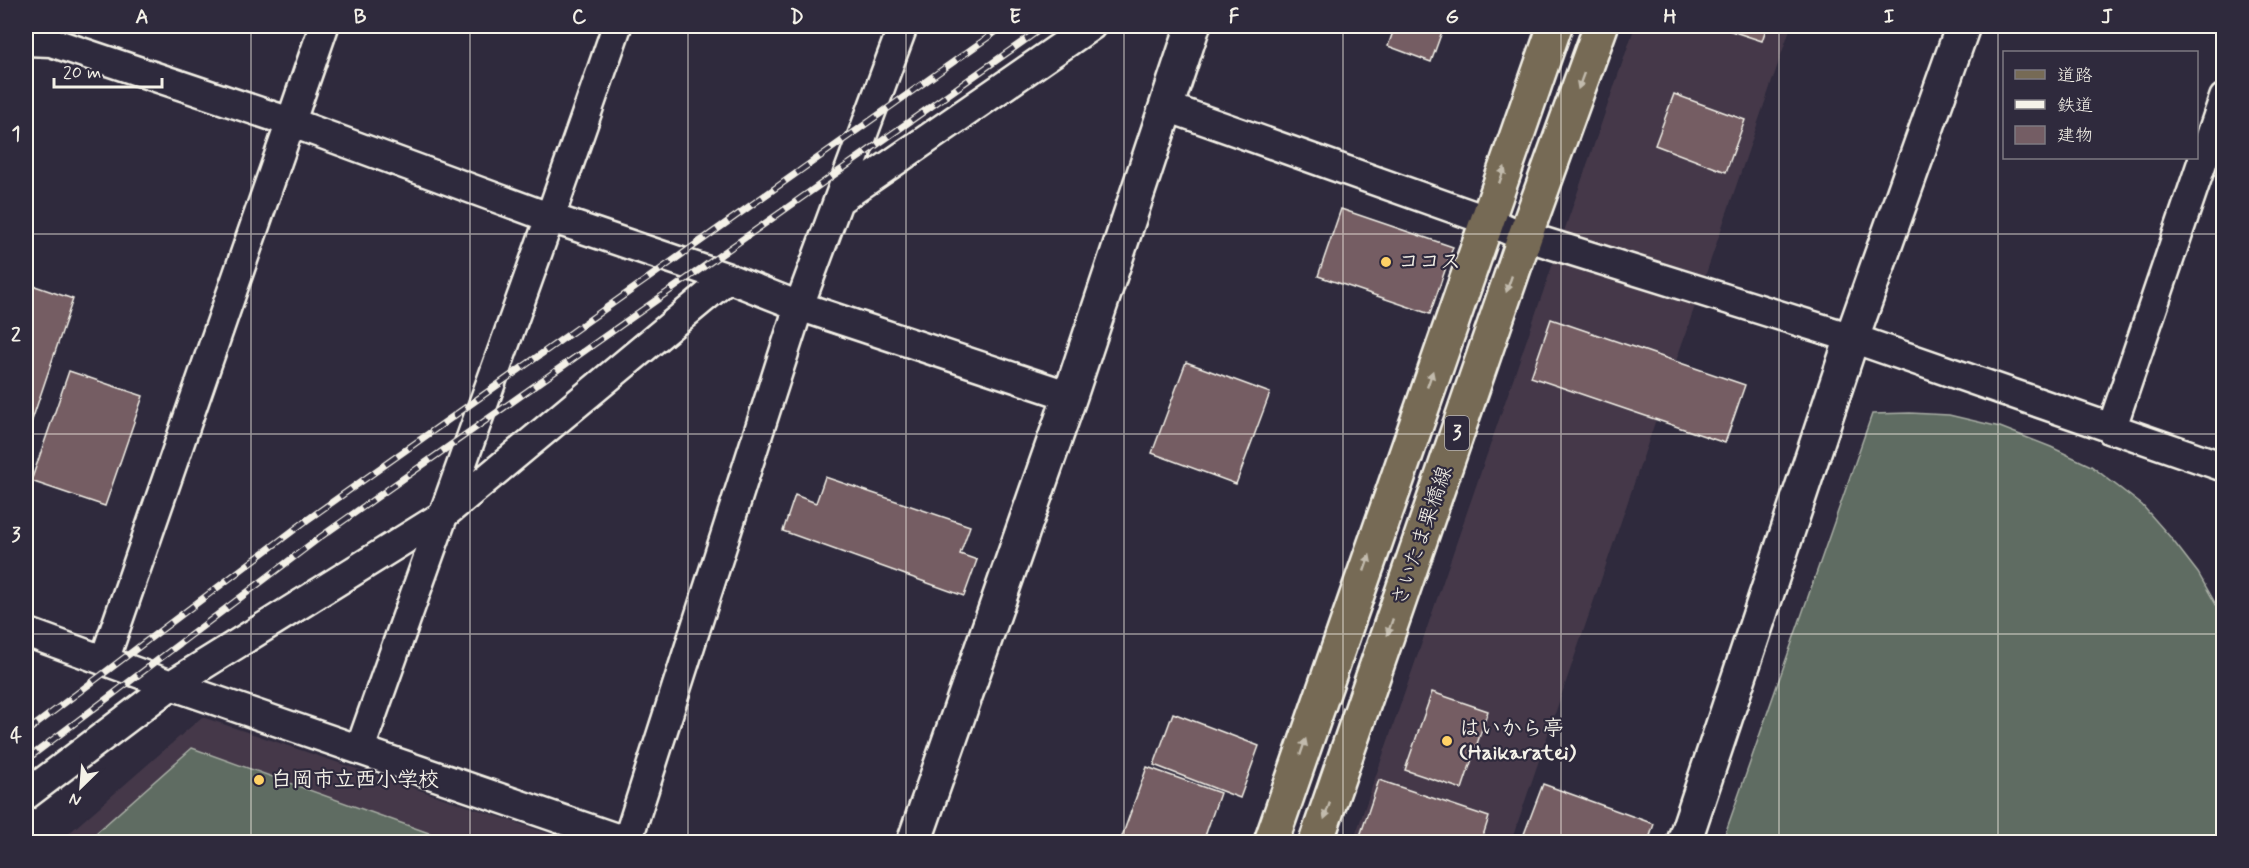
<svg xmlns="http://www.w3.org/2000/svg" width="2249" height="868" viewBox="0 0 2249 868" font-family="Mynerve,'Klee One',sans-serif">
<rect width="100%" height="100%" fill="#2f2a3d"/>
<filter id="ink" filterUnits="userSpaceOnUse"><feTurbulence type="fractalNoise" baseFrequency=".0167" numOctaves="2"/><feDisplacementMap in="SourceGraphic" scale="12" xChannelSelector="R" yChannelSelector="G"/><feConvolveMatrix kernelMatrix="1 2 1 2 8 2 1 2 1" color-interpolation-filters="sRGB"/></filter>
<g filter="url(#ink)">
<path fill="#443949" d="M1635 26H1791L1511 842H1353Z
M202 717 574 842H59Z"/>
<path fill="#5e6c62" stroke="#a9aea5" stroke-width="1.5" d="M1910 413 1949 415 2000 427 2051 447 2091 466 2142 505 2171 538 2198 573 2223 617V842H1729L1725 834 1872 414Z
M192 748 454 842H86Z"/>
<path fill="#745d64" stroke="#f4f1e8" stroke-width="1.5" d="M1395 26H1444L1431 62 1388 46Z
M1716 26H1767L1762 41Z
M1674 94 1745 120 1726 172 1655 145Z
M1341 209 1453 247 1430 314 1318 276Z
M26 283 73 299 26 438Z
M1551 319 1745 385 1725 443 1531 377Z
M1186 362 1270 393 1236 484 1152 453Z
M69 371 143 396 105 506 31 481Z
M825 477 970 526 960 554 977 560 964 596 783 531 795 495 816 503Z
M1432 692 1488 711 1462 789 1405 770Z
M1173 713 1259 746 1240 798 1154 765Z
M1147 767 1220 793 1203 842H1120Z
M1379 780 1489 817 1481 842H1358Z
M1543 784 1654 824 1648 842H1521Z"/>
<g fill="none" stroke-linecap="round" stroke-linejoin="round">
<g stroke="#f4f1e8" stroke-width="33">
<path id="street" d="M26 41 51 42 290 122 551 218 728 278 799 306 1070 396
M1167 107 1486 220 1515 233 1852 338 2224 467
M839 200 1091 26
M2111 430 2224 98
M26 632 171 685 628 842
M104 661 324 26
M360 749C445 507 534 268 617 26
M26 795 171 685 442 516 728 278
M627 842 799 306 903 26"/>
</g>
<g stroke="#f4f1e8" stroke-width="38">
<path id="secondary" d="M914 842 1070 396 1193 26
M1684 842 1852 338 1963 26"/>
</g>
<g stroke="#f4f1e8" stroke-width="38">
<path id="primary" d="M1271 842 1555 26
M1316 842 1525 236 1601 26"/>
</g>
<use href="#street" stroke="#2f2a3d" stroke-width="28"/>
<use href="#secondary" stroke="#2f2a3d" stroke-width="33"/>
<use href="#primary" stroke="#766a55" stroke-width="33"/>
<g stroke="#f4f1e8" stroke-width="7">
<path id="rail" d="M26 732 307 520 1004 26
M26 760 319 538 1045 26"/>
</g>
<use href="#rail" stroke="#2f2a3d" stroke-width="4.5" stroke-dasharray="14" stroke-linecap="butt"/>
</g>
<defs><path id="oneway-solid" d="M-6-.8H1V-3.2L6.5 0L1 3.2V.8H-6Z" transform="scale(1.5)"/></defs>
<g fill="#c2bbad">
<use href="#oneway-solid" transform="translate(1581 81) rotate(110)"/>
<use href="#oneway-solid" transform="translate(1502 175) rotate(-71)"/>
<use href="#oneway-solid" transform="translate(1509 284) rotate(109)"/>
<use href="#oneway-solid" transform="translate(1430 379) rotate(-71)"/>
<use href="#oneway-solid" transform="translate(1367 563) rotate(-71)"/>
<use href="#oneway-solid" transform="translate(1390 627) rotate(109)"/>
<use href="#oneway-solid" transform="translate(1303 747) rotate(-71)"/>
<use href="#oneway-solid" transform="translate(1327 811) rotate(109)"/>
</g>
</g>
<path fill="none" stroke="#f4f1e8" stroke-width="1.5" stroke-opacity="0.55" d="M251 26V842M470 26V842M688 26V842M906 26V842M1124 26V842M1343 26V842M1561 26V842M1779 26V842M1998 26V842M26 234H2224M26 434H2224M26 634H2224"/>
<g fill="#ffd166" stroke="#2f2a3d" stroke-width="2">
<circle cx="1386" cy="262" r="6"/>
<circle cx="1447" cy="741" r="6"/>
<circle cx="259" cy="780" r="6"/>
</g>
<g text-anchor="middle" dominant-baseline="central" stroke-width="4.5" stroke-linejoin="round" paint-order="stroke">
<rect fill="#2f2a3d" stroke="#b9b5b5" stroke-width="1.5" x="1445" y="416" width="24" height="34" rx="4.5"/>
<g font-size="20" font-weight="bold" fill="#f4f1e8">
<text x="1457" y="433">3</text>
</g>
<g font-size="21" font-weight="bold" fill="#f4f1e8" stroke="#2f2a3d" text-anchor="start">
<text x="1398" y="262">ココス</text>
<text x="1459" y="729">はいから亭<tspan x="1459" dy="24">(Haikaratei)</tspan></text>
<text x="271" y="780">白岡市立西小学校</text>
</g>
<g font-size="21" fill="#f4f1e8" stroke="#2f2a3d">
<text transform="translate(1422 536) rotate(-71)">さいたま栗橋線</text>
</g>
</g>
<rect width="2249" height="868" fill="none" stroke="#2f2a3d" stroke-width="66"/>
<rect x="2003" y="51" width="195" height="108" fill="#2f2a3d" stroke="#7e7a81" stroke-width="1.5"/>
<rect x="2015" y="70" width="30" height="9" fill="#766a55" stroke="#7e7a81" stroke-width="1.5"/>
<text x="2057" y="81" font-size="18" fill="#f4f1e8">道路</text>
<rect x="2015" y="100" width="30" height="9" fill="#f4f1e8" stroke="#7e7a81" stroke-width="1.5"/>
<text x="2057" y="111" font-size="18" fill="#f4f1e8">鉄道</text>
<rect x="2015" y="126" width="30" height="18" fill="#745d64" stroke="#7e7a81" stroke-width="1.5"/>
<text x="2057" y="141" font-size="18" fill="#f4f1e8">建物</text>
<g transform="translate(81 787) rotate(205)" stroke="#2f2a3d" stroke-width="4.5" paint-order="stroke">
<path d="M0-4.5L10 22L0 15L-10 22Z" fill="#f4f1e8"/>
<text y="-9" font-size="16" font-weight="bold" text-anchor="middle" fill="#f4f1e8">N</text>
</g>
<path d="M54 78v9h108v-9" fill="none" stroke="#f4f1e8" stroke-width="3"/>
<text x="63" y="78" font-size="18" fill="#f4f1e8" stroke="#2f2a3d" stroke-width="4.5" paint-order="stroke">20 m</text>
<rect x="33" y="33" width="2183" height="802" fill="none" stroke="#f4f1e8" stroke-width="2"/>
<g font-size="20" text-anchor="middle" font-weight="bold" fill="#f4f1e8">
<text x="142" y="23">A</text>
<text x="360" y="23">B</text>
<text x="579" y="23">C</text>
<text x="797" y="23">D</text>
<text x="1015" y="23">E</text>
<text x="1234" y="23">F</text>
<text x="1452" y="23">G</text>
<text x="1670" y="23">H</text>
<text x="1889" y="23">I</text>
<text x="2107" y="23">J</text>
<text x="16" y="140">1</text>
<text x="16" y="341">2</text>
<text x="16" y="541">3</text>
<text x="16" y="742">4</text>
</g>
</svg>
